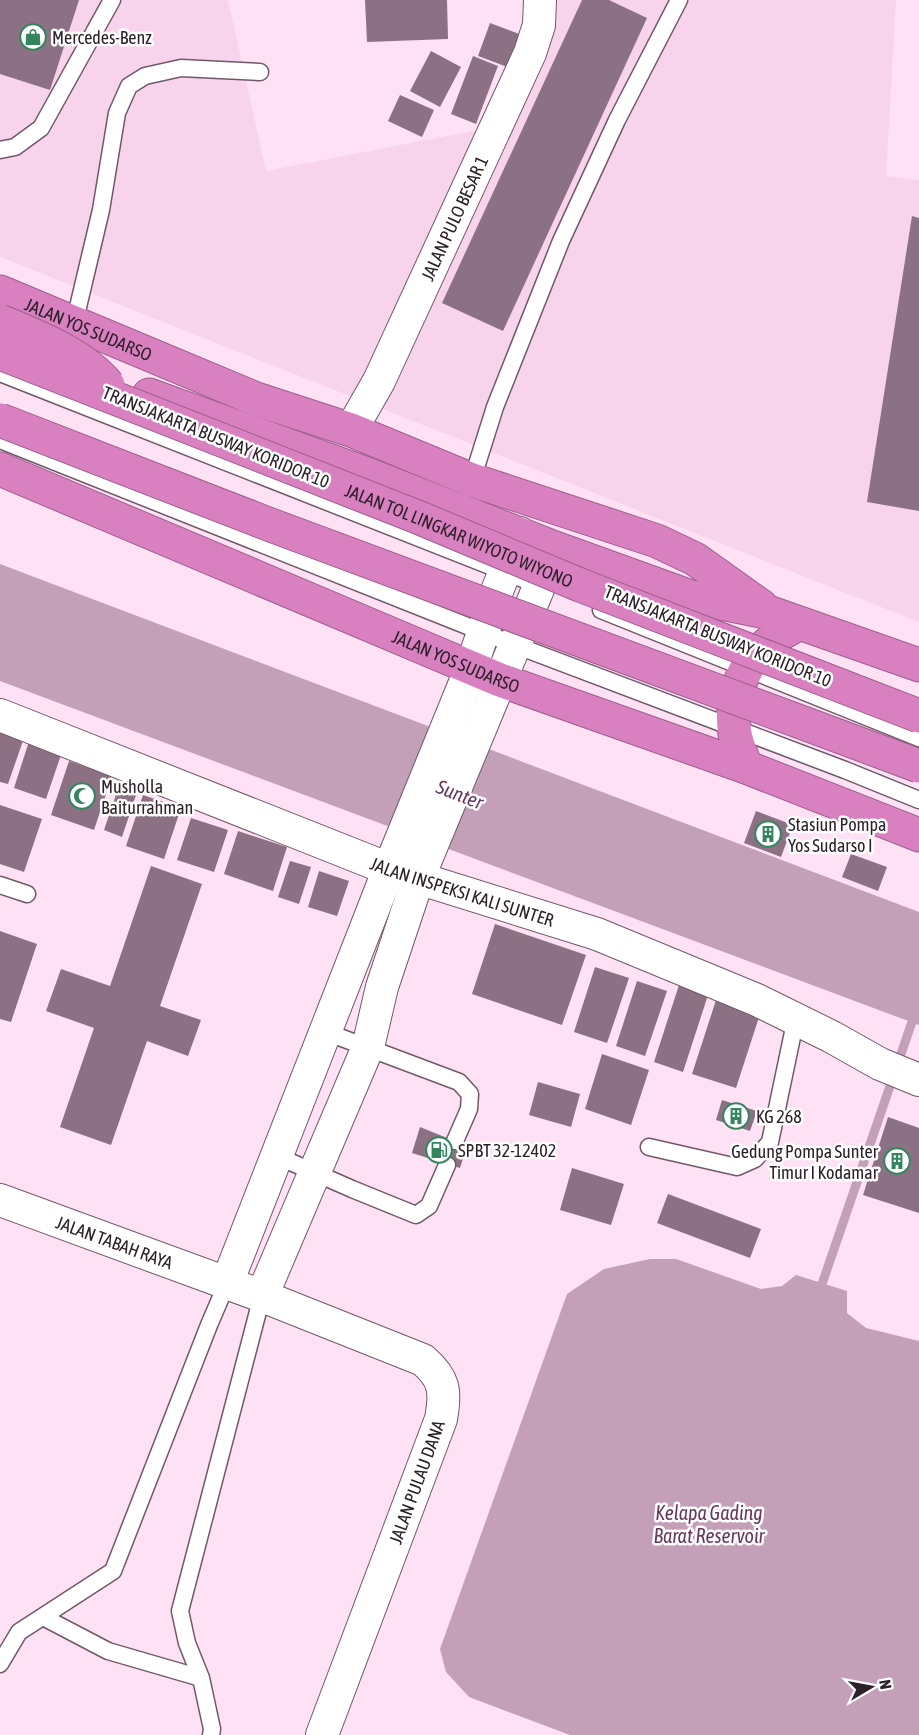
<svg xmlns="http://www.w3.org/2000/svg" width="919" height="1735" viewBox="0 0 919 1735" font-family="'Asap Condensed',sans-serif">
<rect width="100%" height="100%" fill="#fee1f5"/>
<path fill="#f8d3ec" d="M0 0H228L266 171 494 127 535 0H896L886 176 919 180V622L0 257Z"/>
<path fill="#c49fb8" d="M0 564 919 912V1025L0 681Z
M650 1259H676L761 1289 782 1286 796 1275 847 1291V1313L866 1328 919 1341V1735H570L469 1697 446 1672 440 1649 567 1294 604 1269Z"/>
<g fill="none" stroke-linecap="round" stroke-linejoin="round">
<path stroke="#c49fb8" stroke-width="9" d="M822 1284 912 1022"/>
</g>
<path fill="#8b7183" d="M0 0H79L50 90 0 74Z
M365 0H447L448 39 367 42Z
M582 0H609L647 18 503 331 442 303Z
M490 23 522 35 510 68 478 56Z
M431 51 461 67 440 107 410 91Z
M473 56 498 66 476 124 451 114Z
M400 95 434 110 422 137 388 121Z
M912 216 919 218V511L867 502Z
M0 730 25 735 8 784 0 782Z
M31 735 64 746 46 799 14 788Z
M69 761 112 776 94 830 51 815Z
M119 786 137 792 122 837 104 830Z
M143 795 181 808 164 859 126 846Z
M0 805 42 819 24 872 0 864Z
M756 811 793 825 781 857 744 843Z
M191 818 228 830 214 872 177 860Z
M238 831 287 847 273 891 224 874Z
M851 854 887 867 878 891 842 877Z
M290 861 311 867 299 904 278 897Z
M151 866 202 884 160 1006 201 1020 188 1056 147 1041 111 1145 60 1127 94 1028 46 1011 61 969 110 986Z
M319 871 349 881 337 916 308 907Z
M495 924 586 955 562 1025 472 994Z
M0 931 37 944 11 1022 0 1019Z
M595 967 629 978 607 1043 574 1032Z
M637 981 667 991 645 1056 616 1046Z
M679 985 708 995 683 1072 654 1062Z
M717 997 761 1011 736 1088 692 1074Z
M602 1054 649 1070 631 1125 585 1109Z
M538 1082 580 1094 571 1127 529 1115Z
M722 1100 757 1111 750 1131 716 1120Z
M888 1117 919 1128V1213L863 1195Z
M420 1127 467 1146 460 1168 412 1153Z
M572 1168 624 1184 611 1225 560 1210Z
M668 1194 761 1229 750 1258 657 1223Z"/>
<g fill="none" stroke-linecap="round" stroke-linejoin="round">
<g stroke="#715869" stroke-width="19">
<path id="lane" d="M0 150 15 147 41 128 112 0
M74 324 101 210 117 113 129 86 145 76 181 68 260 72
M0 373 546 588
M0 440 515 645 845 770 919 800
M472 480 495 407 561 241 617 120 679 0
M601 610 919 738
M0 885 27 894
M326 1032 459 1082 470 1094 469 1109 455 1141
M649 1147 737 1167 755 1159 770 1142 796 1018
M277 1156 352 1189 416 1215 429 1206 447 1165
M43 1617 108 1651 201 1678
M0 1664 19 1632 113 1571 209 1325 227 1283
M211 1735 212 1729 201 1678 187 1643 180 1611 262 1296"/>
</g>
<g stroke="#715869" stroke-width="34">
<g id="street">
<path id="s1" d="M351 430 379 381 530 53 539 25 540 0"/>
<path id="s2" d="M0 715 389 869 597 934 757 1000 832 1037 880 1064 919 1080"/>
<path id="s3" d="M0 1200 262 1296 423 1360C445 1379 446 1391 441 1419L322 1735"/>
<path d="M227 1283 389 869 471 668 497 591 520 533"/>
<path d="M262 1296 368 1047 382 987 418 879 555 548"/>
</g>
</g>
<g stroke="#9c5f8b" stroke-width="35">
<g id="highway">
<path id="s4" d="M0 292 256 399 351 430 472 480 657 541 695 559 761 606"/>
<path d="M149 395 367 474 555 548 691 597 771 613 919 665"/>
<path id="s5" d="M0 469 500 680 746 767 919 835"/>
<path d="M746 767C741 754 735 741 734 727 730 679 757 643 799 624"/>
</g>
</g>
<use href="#lane" stroke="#fff" stroke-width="16"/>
<use href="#street" stroke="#fff" stroke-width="32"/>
<use href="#highway" stroke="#d880c0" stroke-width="33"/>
<g stroke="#9c5f8b" stroke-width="35" stroke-linecap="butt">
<g id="highway-bridge">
<path d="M0 321C36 336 83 354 108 385"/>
<path id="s6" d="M0 353 420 518 580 585 919 716"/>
<path d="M0 420 268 524 919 766"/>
</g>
</g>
<use href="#highway-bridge" stroke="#d880c0" stroke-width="33"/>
</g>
<defs>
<g id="shop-ring" transform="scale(1.35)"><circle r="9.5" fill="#fff" stroke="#31875b" stroke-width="1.5"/><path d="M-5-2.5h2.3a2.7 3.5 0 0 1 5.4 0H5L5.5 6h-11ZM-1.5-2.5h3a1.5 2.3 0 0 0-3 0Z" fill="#31875b"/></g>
<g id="mosque-ring" transform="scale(1.35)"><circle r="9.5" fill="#fff" stroke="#31875b" stroke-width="1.5"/><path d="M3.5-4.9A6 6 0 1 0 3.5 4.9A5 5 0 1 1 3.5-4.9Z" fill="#31875b"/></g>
<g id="building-ring" transform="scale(1.35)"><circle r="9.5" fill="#fff" stroke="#31875b" stroke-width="1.5"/><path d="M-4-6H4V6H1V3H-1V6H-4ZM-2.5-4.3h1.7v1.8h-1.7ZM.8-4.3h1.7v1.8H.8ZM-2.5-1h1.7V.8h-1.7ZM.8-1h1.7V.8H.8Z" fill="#31875b"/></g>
<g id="fuel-ring" transform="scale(1.35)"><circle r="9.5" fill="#fff" stroke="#31875b" stroke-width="1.5"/><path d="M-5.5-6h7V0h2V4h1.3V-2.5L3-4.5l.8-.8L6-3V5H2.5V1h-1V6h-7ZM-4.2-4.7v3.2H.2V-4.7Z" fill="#31875b"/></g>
</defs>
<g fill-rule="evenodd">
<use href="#shop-ring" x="33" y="37"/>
<use href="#mosque-ring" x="82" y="796"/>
<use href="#building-ring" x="768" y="834"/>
<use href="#building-ring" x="736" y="1116"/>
<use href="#fuel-ring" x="439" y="1150"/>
<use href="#building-ring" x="897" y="1161"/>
</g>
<g text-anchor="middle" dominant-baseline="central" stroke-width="5" stroke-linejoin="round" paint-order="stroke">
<g font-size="18" fill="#2c2128" stroke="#fff" text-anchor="start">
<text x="52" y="37">Mercedes-Benz</text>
<text x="101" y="786">Musholla<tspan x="101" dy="21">Baiturrahman</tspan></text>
<text x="788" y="824">Stasiun Pompa<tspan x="788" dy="21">Yos Sudarso I</tspan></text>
<text x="756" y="1116">KG 268</text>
<text x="458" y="1150">SPBT 32-12402</text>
<text x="878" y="1151" text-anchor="end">Gedung Pompa Sunter<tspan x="878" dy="21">Timur I Kodamar</tspan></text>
</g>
<g font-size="18" fill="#2c2128" stroke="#fff">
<text stroke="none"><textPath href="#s1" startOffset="236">JALAN PULO BESAR 1</textPath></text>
<text stroke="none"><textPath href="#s4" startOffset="96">JALAN YOS SUDARSO</textPath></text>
<text transform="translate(216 437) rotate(22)">TRANSJAKARTA BUSWAY KORIDOR 10</text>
<text stroke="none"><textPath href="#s6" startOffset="494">JALAN TOL LINGKAR WIYOTO WIYONO</textPath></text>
<text transform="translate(718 636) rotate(22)">TRANSJAKARTA BUSWAY KORIDOR 10</text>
<text stroke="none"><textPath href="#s5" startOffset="495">JALAN YOS SUDARSO</textPath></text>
<text stroke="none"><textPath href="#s2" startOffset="495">JALAN INSPEKSI KALI SUNTER</textPath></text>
<text stroke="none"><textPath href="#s3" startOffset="122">JALAN TABAH RAYA</textPath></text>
<text transform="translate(417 1482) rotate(-70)">JALAN PULAU DANA</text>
</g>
<g font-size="20" font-style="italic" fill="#67375b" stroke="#fff">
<text transform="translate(460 794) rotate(21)">Sunter</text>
<text x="709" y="1512">Kelapa Gading<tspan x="709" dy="23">Barat Reservoir</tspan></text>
</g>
</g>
<g transform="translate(871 1687) rotate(80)" stroke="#ffffff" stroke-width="4.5" paint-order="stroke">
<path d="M0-4.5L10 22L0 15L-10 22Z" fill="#2c2128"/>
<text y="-9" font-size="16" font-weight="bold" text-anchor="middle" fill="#2c2128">N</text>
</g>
</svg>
